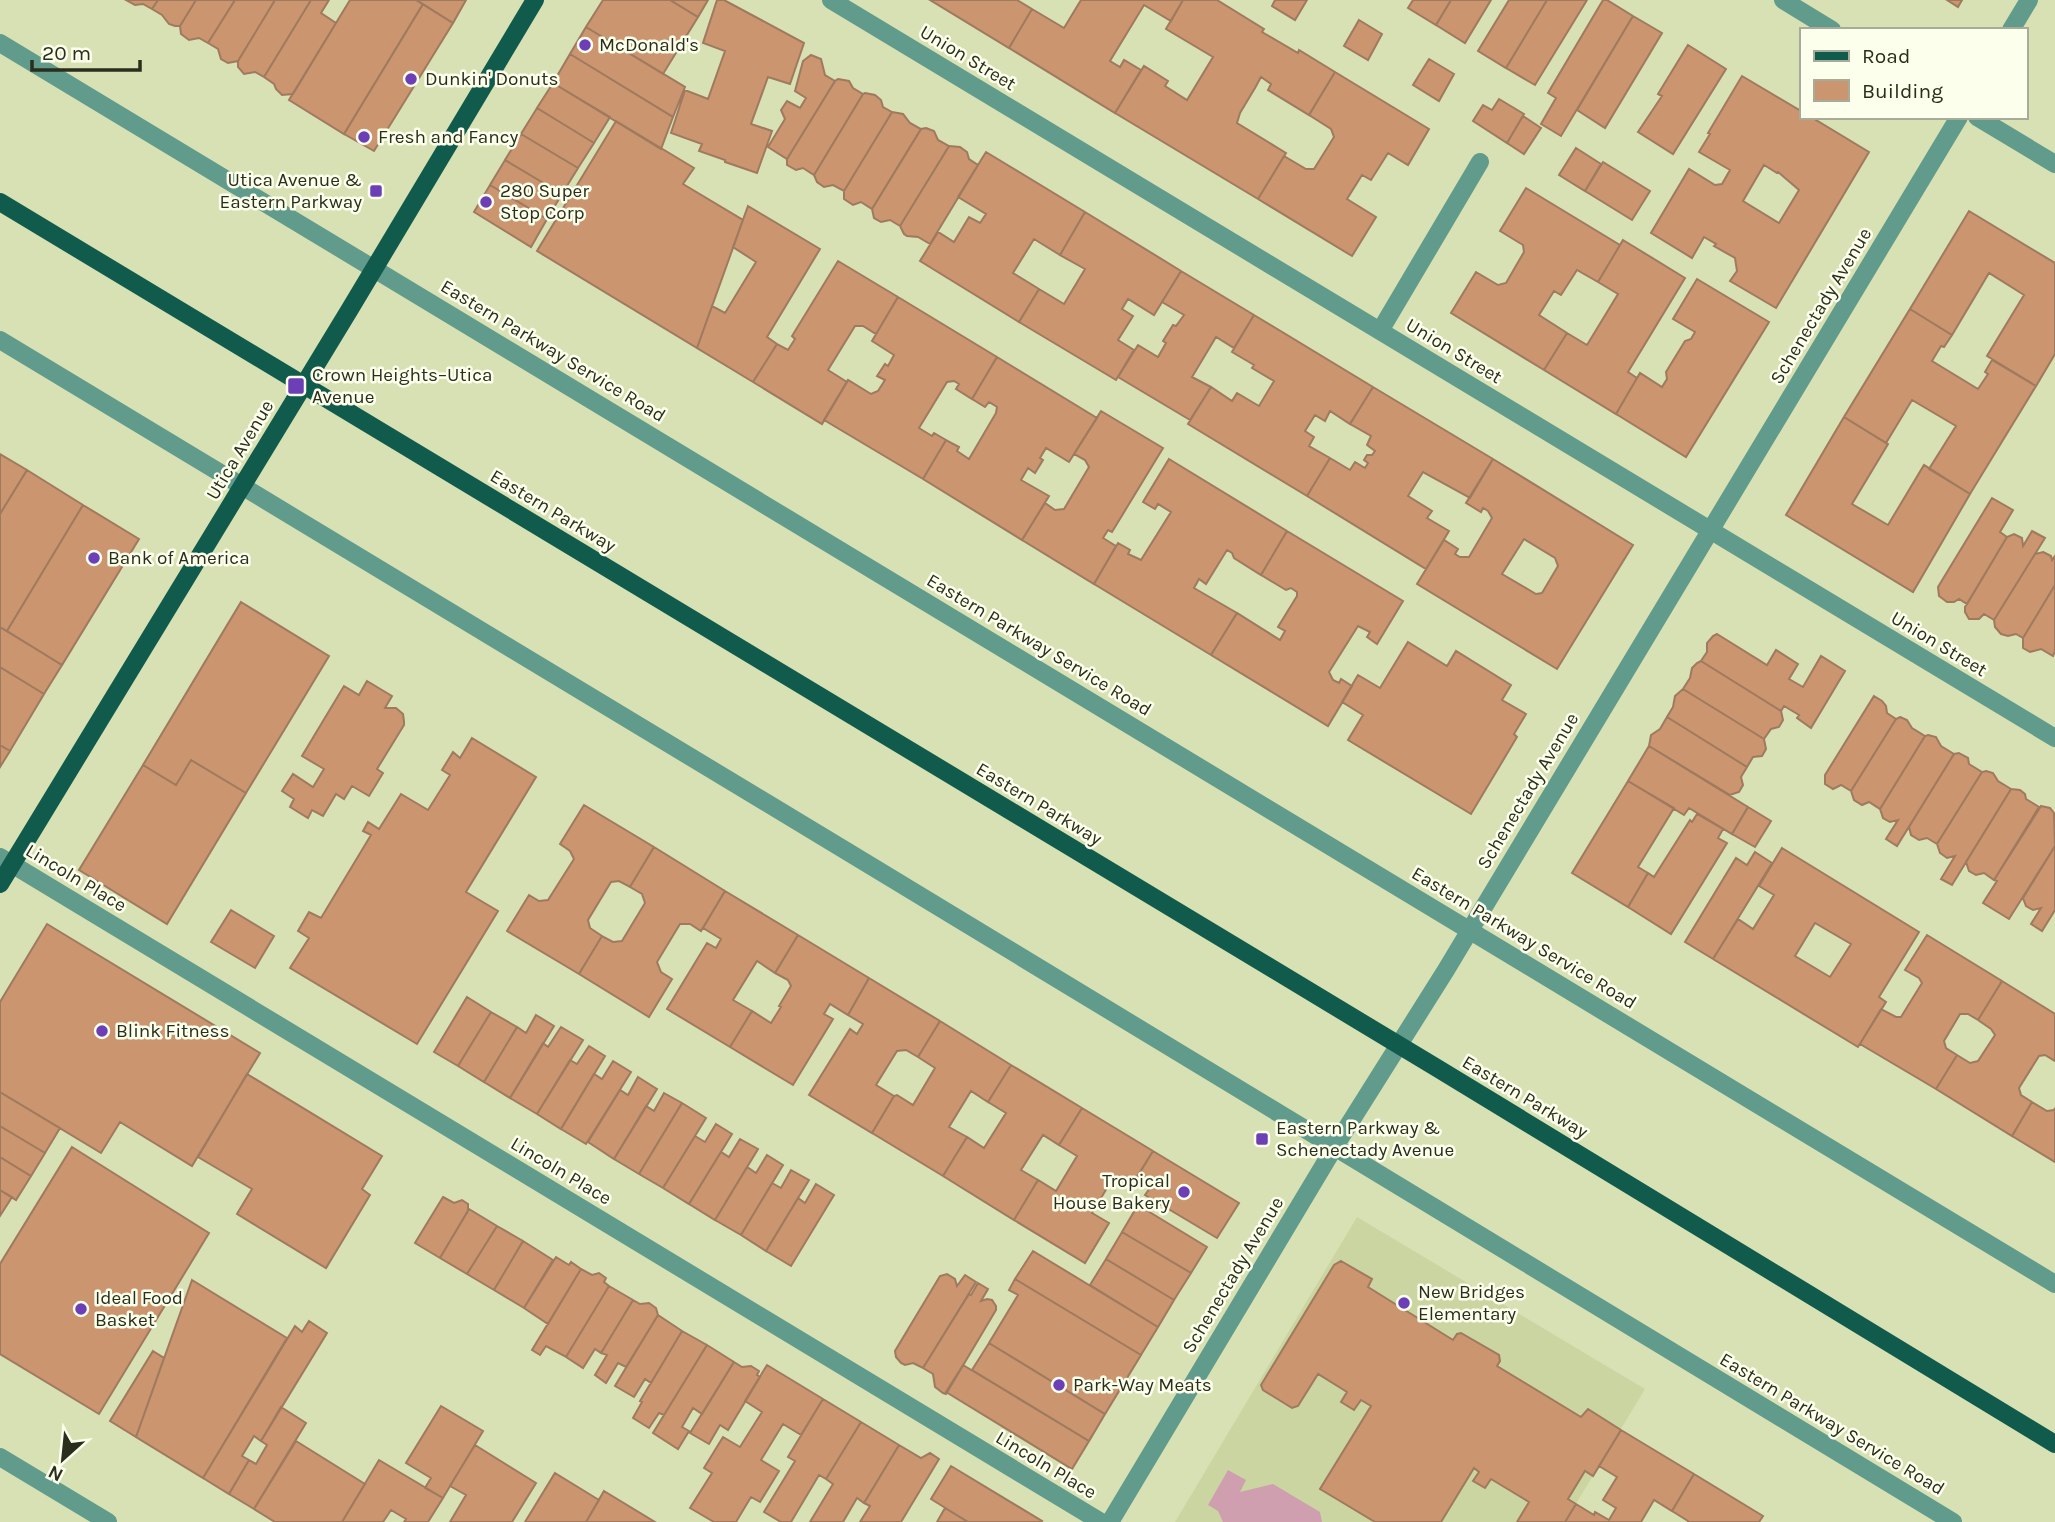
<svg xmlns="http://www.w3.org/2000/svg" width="2055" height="1522" viewBox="0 0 2055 1522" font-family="Karla,sans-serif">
<rect width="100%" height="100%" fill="#d8e1b4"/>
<path fill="#cbd5a1" d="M1357 1217 1645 1389 1565 1522H1175Z"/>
<path fill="#cf9faf" d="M1228 1470 1246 1480 1240 1492 1273 1484 1320 1512 1322 1522H1223L1218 1511 1208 1505Z"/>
<path fill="#ca956f" stroke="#9f7a5f" stroke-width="2" fill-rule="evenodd" d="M126 0H158L152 9 143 4 135 5Z
M158 0H196L180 26H175L169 24 162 15 152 9Z
M196 0H235L208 43 199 38 189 40 181 34 180 26Z
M235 0H275L238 61 228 63 221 59 218 49 208 43Z
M275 0H311L264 77 255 72 244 74 238 67V61Z
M311 0H329L321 13 336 23 293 94 282 95 276 89 274 84 264 77Z
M350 0H416L423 4 344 134 289 100Z
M416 0H466L453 23Z
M603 0H670L698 17 663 74 586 27Z
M670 0H708L698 17Z
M717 0H724L804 43 790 84 768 77 751 124 772 131 757 173 725 162V160L699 151 702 144 671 133 685 90 708 99 725 51 703 43Z
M930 0H1017L1032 9 1009 48Z
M1081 0H1183L1171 21 1144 5 1110 61 1120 67 1124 60 1141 70 1115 113 1009 48 1032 9 1064 28Z
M1183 0H1217L1264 29 1262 32 1298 53 1299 50 1335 72 1309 115 1268 90 1271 84 1261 77 1255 88 1240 113 1237 123 1286 153 1258 199 1115 113 1144 66 1168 81 1165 86 1187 100 1213 57 1166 29Z
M1275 0H1307L1295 20 1272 6Z
M1413 0H1451L1436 25 1408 8Z
M1451 0H1491L1465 43 1436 25Z
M1509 0H1547L1506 68 1478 51Z
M1547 0H1587L1535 85 1506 68Z
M1603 0H1607L1633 16 1561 136 1541 124 1556 98 1548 93Z
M1947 0H1962L1958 7Z
M423 4 453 23 374 151 344 134Z
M1633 16 1662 33 1605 128 1577 110Z
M1359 20 1382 34 1368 60 1344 46Z
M586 27 685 87 673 117 570 54Z
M1688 45 1726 69 1673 154 1638 132 1662 96 1658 94Z
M570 54 673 117 661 149 553 83Z
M811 55 821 59 825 75 835 81 787 159 768 147 785 119 781 110 787 101 800 108 806 98 795 91 803 61Z
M1429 59 1454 74 1439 101 1413 85Z
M1335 72 1429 129 1408 165 1388 153 1371 180 1362 175 1347 199 1376 217 1352 256 1258 199 1284 156 1306 169H1314L1334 137 1331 129 1309 115Z
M1742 76 1801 111V117H1811L1869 152 1776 308 1730 281 1737 271 1735 258 1714 246 1716 244 1704 237 1692 258 1651 233 1689 169 1715 185 1722 184 1730 170 1699 152 1710 134 1708 133ZM1764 165 1777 173 1778 172 1799 190 1779 223 1743 201Z
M838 79 849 81 853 88 863 94 814 175 803 168 796 170 787 165V159L835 81Z
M553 83 610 117 594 143 537 108Z
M865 93 875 95 881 100 883 107 892 112 844 191 833 185 824 187 817 182 814 175 863 94Z
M1499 99 1524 114 1507 143 1473 121 1483 105 1492 110Z
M537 108 594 143 578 168 521 134Z
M892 112 903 114 910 123 921 129 872 209 861 202 853 205 844 199V191Z
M1523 116 1541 128 1524 154 1507 143Z
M616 121 694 168 683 184 743 220 697 348 537 251Z
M926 128 934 131 938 140 949 146 900 226 890 220 881 222 874 218 872 209 921 129Z
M521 134 578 168 562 194 505 160Z
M949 146 960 147 967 152 969 159 978 165 930 244 918 237 907 236 904 234 900 226Z
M1576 148 1601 164 1585 191 1559 175Z
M986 152 1085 212 1060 255 1034 239 1013 273 1039 289 1019 322 920 261 938 232 954 242 969 217 980 223 986 214 958 197Z
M505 160 562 194 547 219 490 185Z
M1603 162 1650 191 1632 220 1585 191Z
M490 185 547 219 531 247 474 212Z
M1526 188 1620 245 1598 282 1577 270 1561 295 1554 291 1539 315 1567 333 1544 370 1451 313 1476 272 1498 285 1506 283 1524 252 1523 245 1500 231Z
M748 206 820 249 767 337 777 344 753 382 697 348 712 306 725 313 756 262 733 247Z
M1969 211 2055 263V354L2036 386 1987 356 2024 295 1989 273 1952 335 1910 309Z
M1085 212 1181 271 1154 315 1128 299 1122 309 1133 316 1118 340 1134 350 1116 380 1019 322 1039 289 1064 304 1085 269 1060 255Z
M1623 240 1685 278 1628 372 1637 378 1616 414 1544 370 1567 333 1587 345 1618 294 1598 282Z
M838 261 898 297 876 334 863 326H855L828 370 847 382 822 424 753 382 777 344 788 350 795 339 792 336Z
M1181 271 1254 315 1234 348 1216 337 1192 377 1211 387 1190 420 1118 377 1138 345 1158 357 1166 343 1163 341 1173 325 1176 326 1184 315 1162 302Z
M1697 279 1769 322 1686 457 1616 414 1640 373 1662 387 1667 379 1666 372 1685 341 1691 339 1695 332 1673 319Z
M898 297 997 357 972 399 956 389 959 384 954 381 947 382 919 428 932 436 934 433 946 440 923 479 824 420 848 380 871 394 878 391 885 380 877 376 885 364 888 366 894 355 872 341Z
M1910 309 1952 335 1944 347 1941 346 1932 361 1978 389 1988 374 1985 372 1992 360 2036 386 1970 494 1929 469 1956 426 1912 400 1886 443 1844 417Z
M1254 315 1373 387 1350 424 1330 411 1325 421 1315 415 1305 431 1314 437 1309 446 1330 458 1307 496 1188 424 1211 387 1232 401 1237 393 1259 406 1274 381 1252 368 1254 365 1232 352Z
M997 357 1097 418 1069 462 1046 448 1040 458 1043 460 1035 473 1028 468 1021 480 1049 496 1022 540 923 479 946 440 959 447 957 451 969 459 996 413 997 407 989 402 985 407 972 399Z
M1373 387 1493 459 1470 498 1423 472 1408 496 1432 511 1427 518 1449 531 1426 569 1307 496 1330 458 1350 470 1355 462 1365 468 1368 463 1364 460 1367 455H1372L1375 451 1367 445 1371 436 1350 424Z
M1101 411 1163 448 1112 532 1108 530 1103 538 1116 546 1094 584 1022 540 1045 503 1055 510 1064 509 1089 467 1085 460 1074 454Z
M1844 417 1888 444 1852 504 1888 525 1924 465 1970 494 1913 592 1786 515Z
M0 454 27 470 0 514Z
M1169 459 1287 531 1261 575 1234 558 1232 553 1227 550 1206 584 1199 579 1194 588 1237 613 1211 655 1094 584 1118 543 1130 550 1128 554 1141 560 1171 512 1158 504 1155 509 1143 502Z
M1493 459 1633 545 1557 669 1417 584 1444 540 1458 549 1455 554 1460 557H1469L1492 518 1488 511 1483 508 1481 512 1466 503ZM1524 539 1555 558 1558 566 1542 593 1536 594 1502 574Z
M27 470 83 505 7 631 0 627V514Z
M1992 498 2013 510 2000 532 2007 537 1967 604 1959 599 1954 602H1947L1939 596 1938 587Z
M83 505 139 539 62 665 7 631Z
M1287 531 1403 601 1377 644 1367 637 1370 632 1358 626 1329 672 1333 680 1339 683 1341 679 1352 686 1328 726 1211 655 1237 613 1280 640 1285 631 1278 627 1297 596V592L1291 588 1286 590 1261 575Z
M2032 531 2045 538 1994 620 1984 614 1979 619H1969L1965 612V607L2007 537 2014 534 2022 538 2023 546Z
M2043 552 2051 556 2052 560 2055 556V585L2023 638 2016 634 2008 636 2001 634 1995 627 1994 620 2035 554Z
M2055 585V651L2053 656 2041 649 2030 652 2023 648V638Z
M241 602 329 656 246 793 191 760 176 785 143 765Z
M0 627 62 665 44 694 0 667Z
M1717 634 1767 665 1776 650 1798 664 1789 679 1803 687 1821 656 1845 671 1811 728 1797 718 1799 715 1784 706 1781 711 1701 661 1707 652V643L1713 636Z
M1408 642 1447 666 1456 651 1511 685 1502 700 1526 714 1514 734 1517 737 1471 814 1348 740 1363 715 1342 702 1358 675 1380 688Z
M1701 661 1781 711 1783 720 1779 727 1771 729 1764 739 1683 689 1690 678 1692 668 1697 663Z
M0 667 44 694 10 751 0 745Z
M367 681 392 696 385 708H396L403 714 404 721V725L377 769 383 773 369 796 352 786 344 799 336 794 323 816 312 810 308 818 290 807 294 799 282 791 293 774 313 787 324 769 302 756 344 686 359 695Z
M1683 689 1764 739 1766 749 1762 756 1753 757 1747 767 1667 717 1673 707 1675 696Z
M1874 696 1882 701 1886 706 1887 713 1896 719 1851 791 1841 785 1833 789 1825 784V775Z
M1667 717 1747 767 1741 777 1743 785 1739 792 1730 795 1649 746 1651 735 1660 729Z
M1900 717 1907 720 1912 728 1925 736 1880 809 1869 802 1862 805 1854 800 1851 791 1896 719Z
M1928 735 1936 737 1941 746 1954 754 1897 846 1886 839 1898 820 1890 822 1883 818 1880 809 1925 736Z
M472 738 536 777 466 892 498 911 417 1044 290 968 309 938 298 931 309 912 321 918 371 835 363 831 368 822 379 829 401 794 428 810 450 775 442 770 453 752 460 758Z
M0 745 10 751 0 767Z
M1649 746 1748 807 1732 834 1689 808 1684 815 1628 781Z
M1959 753 1968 758 1969 764 1982 772 1937 844 1927 838 1919 840 1911 835 1909 827 1954 754Z
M191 760 246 793 167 924 79 870 143 765 176 785Z
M1986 771 1993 773 1998 781 2011 789 1952 885 1941 879 1955 856 1947 858 1940 853 1937 844 1982 772Z
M1628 781 1674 808 1638 867 1648 873 1628 907 1572 873Z
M2011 789 2020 790 2025 794 2026 799 2039 807 1994 880 1984 873 1976 875 1969 871 1966 862Z
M584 805 654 847 630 887 619 881 611 882 588 920 590 928 602 936 579 974 507 931 529 895 539 901 548 900 574 859 570 851 560 844Z
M2041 806 2050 808 2054 813 2055 846 2009 919 1983 903 1997 881 1994 880Z
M1748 807 1771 821 1755 847 1732 834Z
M1697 814 1723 829 1718 838 1727 843 1671 934 1628 907 1648 873 1654 877 1690 820 1692 822Z
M2055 846V910L2042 931 2031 924 2041 908 2033 910 2026 906 2023 898Z
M654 847 725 891 701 931 690 924H680L657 962 661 972 672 979 649 1017 579 974 602 936 613 942 622 941 645 903 642 894 630 887Z
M1782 848 1919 932 1879 997 1886 1002 1858 1047 1713 959 1738 919 1753 929 1774 895 1759 886ZM1815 923 1851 944 1830 977 1795 956Z
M1755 852 1772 863 1713 959 1685 942 1736 858 1747 865Z
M725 891 798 935 775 973 757 961 733 1000 752 1011 730 1047 667 1009 707 943 716 948 721 939 703 928Z
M231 910 274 936 255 968 211 942Z
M47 924 260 1053 192 1166 120 1122 101 1153 0 1092V1002Z
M798 935 869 978 848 1015 830 1004 824 1014 833 1019 793 1085 730 1047 752 1011 771 1023 781 1007 779 1006 791 986 788 980 775 973Z
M1927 935 2002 981 1978 1020 1968 1014H1960L1944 1041 1946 1048 1957 1055 1936 1089 1860 1044 1881 1009 1896 1017H1901L1922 983 1919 978 1905 970Z
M869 978 940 1021 918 1057 906 1050 897 1051 876 1085 894 1096 872 1133 809 1095 850 1029 857 1034 863 1024 848 1015Z
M2002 981 2055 1014V1061L2045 1055 2039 1056 2019 1088 2021 1095 2032 1102 2012 1136 1936 1089 1957 1055 1970 1063 1978 1061 1995 1035 1991 1029 1978 1020Z
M467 997 491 1012 458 1066 434 1052Z
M491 1012 517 1027 484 1082 458 1066Z
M536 1015 554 1026 510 1098 484 1082 517 1027 526 1033Z
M940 1021 1011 1065 988 1102 971 1091 949 1127 967 1137 943 1176 872 1133 894 1096 897 1095 913 1105 935 1068 918 1057Z
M561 1027 583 1040 537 1114 510 1098 543 1043 548 1047Z
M589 1046 605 1056 561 1129 537 1114 570 1060 577 1064Z
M613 1061 631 1072 586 1144 561 1129 594 1074 602 1079Z
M1011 1065 1082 1108 1059 1145 1043 1135 1021 1170 1038 1180 1014 1220 943 1176 967 1137 984 1148 1006 1113 988 1102Z
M247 1074 382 1156 362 1189 370 1195 326 1268 237 1214 252 1189 198 1157Z
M638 1077 657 1089 614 1159 588 1142 620 1090 628 1095Z
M0 1092 60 1128 45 1153 0 1126Z
M664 1093 682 1103 639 1174 614 1159 646 1106 654 1111Z
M2032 1102 2047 1111 2054 1110 2055 1108V1162L2012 1136Z
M682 1103 706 1118 663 1188 639 1174Z
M1082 1108 1153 1151 1130 1188 1113 1178 1092 1213 1109 1223 1085 1263 1014 1220 1038 1180 1056 1191 1077 1156 1059 1145Z
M716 1124 732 1134 689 1204 663 1188 695 1136 705 1142Z
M0 1126 45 1153 31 1176 0 1157Z
M740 1139 758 1149 715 1220 689 1204 721 1152 729 1157Z
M72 1147 209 1233 99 1414 0 1354V1264Z
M1153 1151 1239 1203 1217 1238 1145 1195 1150 1188 1136 1179Z
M767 1155 783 1165 741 1235 715 1220 747 1167 756 1173Z
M0 1157 31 1176 16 1200 0 1190Z
M791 1170 809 1180 766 1251 741 1235 772 1183 781 1188Z
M816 1184 834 1195 791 1266 766 1251 798 1198 805 1203Z
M0 1190 12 1197 0 1216Z
M443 1197 454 1203 462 1200 468 1204V1211L440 1258 415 1243Z
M1138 1205 1207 1247 1191 1273 1122 1232Z
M469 1209 497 1226 467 1274 440 1258Z
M497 1226 523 1241 494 1290 467 1274Z
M1122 1232 1191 1273 1174 1300 1106 1259Z
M523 1241 553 1260 524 1308 494 1290Z
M1033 1251 1158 1327 1141 1355 1015 1279Z
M556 1257 569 1265 571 1262 581 1269 548 1324 524 1308Z
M1106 1259 1174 1300 1158 1327 1090 1285Z
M1341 1261 1372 1279 1368 1287 1453 1340 1457 1334 1461 1333 1499 1355 1500 1361 1497 1366 1581 1417 1588 1409 1621 1430 1593 1476 1585 1471 1568 1499 1576 1504 1565 1522H1517L1529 1502 1491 1479 1485 1488 1473 1481 1479 1472 1474 1468 1441 1522H1375L1320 1489 1371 1406 1361 1400 1354 1410 1341 1402 1347 1392 1318 1374 1298 1406 1292 1408 1263 1390 1261 1385 1334 1265Z
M581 1269 592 1275 599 1273 606 1278 604 1282 609 1286 566 1357 546 1346 540 1355 532 1350Z
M947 1274 955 1279 957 1286 965 1275 976 1282 923 1368 913 1363 905 1365 901 1363 896 1357 895 1351 940 1276Z
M1015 1279 1141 1355 1105 1414 989 1343 1018 1295 1009 1290Z
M192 1280 287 1338 203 1478 136 1437Z
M978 1283 988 1289 981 1301 987 1299 992 1300 996 1306V1310L946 1394 943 1393 935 1387 933 1374 923 1368 969 1294 971 1295Z
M609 1286 633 1300 601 1353 595 1349 583 1368 566 1357Z
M633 1300 640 1304 649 1303 656 1308 658 1315 626 1367 618 1363 606 1383 595 1375 607 1355 601 1353Z
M658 1315 682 1331 651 1383 645 1379 634 1397 615 1386Z
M309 1321 327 1333 261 1441 254 1436 242 1456 249 1460 229 1494 203 1478 295 1326 302 1332Z
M682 1331 707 1345 664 1415 659 1413 649 1428 633 1418 642 1402 640 1401Z
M989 1343 1105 1414 1089 1441 972 1370Z
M707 1345 734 1362 702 1414 693 1408 682 1427 689 1431 678 1449 653 1433Z
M153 1351 164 1358 136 1437 110 1421Z
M734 1362 742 1367 751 1366 759 1371 757 1375 760 1377 728 1430 720 1425 709 1444 690 1433Z
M767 1365 823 1399 801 1435 783 1424 761 1460 779 1471 760 1502 751 1497 736 1522H714L690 1508 712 1473 704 1468 723 1437 740 1447 762 1412 745 1401Z
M963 1365 1089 1441 1072 1469 946 1392Z
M823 1399 861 1422 826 1479 819 1475 791 1522H781L764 1512 795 1461 788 1457Z
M441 1406 483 1431 443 1498 425 1488 431 1478 406 1463Z
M281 1407 306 1423 254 1509 229 1494 249 1460 256 1464 267 1445 261 1441Z
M861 1422 899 1445 864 1503 857 1498 843 1522H810L833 1484 826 1479Z
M1621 1430 1694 1474 1672 1511 1654 1500 1641 1522H1565L1576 1504 1594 1515 1595 1512 1609 1520 1616 1508 1603 1500 1617 1477 1599 1466Z
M296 1441 365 1484 342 1522H275L254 1509Z
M475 1445 536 1483 512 1522H450L466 1495 450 1486Z
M899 1445 921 1458 930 1453 939 1459 901 1522H860L870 1506 864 1503Z
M379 1460 443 1498 428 1522H404L406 1519 391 1510 383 1522H342Z
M951 1466 1042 1521 1041 1522H968L931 1499Z
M555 1473 599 1500 586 1522H525Z
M1694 1474 1763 1516 1759 1522H1688V1521L1672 1511Z
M604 1491 655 1522H586Z
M945 1508 968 1522H937Z"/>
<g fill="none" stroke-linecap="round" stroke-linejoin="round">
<path stroke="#619b8c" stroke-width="18" d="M831 0 2055 738
M1783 0 1832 30
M2011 30 2029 0
M0 43 2055 1284
M1977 117 2055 164
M1380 331 1480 162
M0 340C653 731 1301 1129 1953 1522
M0 857 1101 1522
M0 1457 108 1522
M1110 1522 1334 1148 1446 970 1959 117"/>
<path stroke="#115b4d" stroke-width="18" d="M0 202 1437 1068 2055 1444
M0 884 350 309 535 0"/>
</g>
<g fill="#6d3fb7" stroke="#fbffec" stroke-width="2.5">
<circle cx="585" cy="45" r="7"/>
<circle cx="411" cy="79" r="7"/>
<circle cx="364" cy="137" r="7"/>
<rect x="369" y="184" width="14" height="14" rx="3.5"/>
<circle cx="486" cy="202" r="7"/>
<rect x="287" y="377" width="18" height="18" rx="3.5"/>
<circle cx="94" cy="558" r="7"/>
<circle cx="102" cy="1031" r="7"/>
<rect x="1255" y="1132" width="14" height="14" rx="3.5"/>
<circle cx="1184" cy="1192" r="7"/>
<circle cx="1404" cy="1303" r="7"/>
<circle cx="81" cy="1309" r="7"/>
<circle cx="1059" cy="1385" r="7"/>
</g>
<g text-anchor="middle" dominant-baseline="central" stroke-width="5" stroke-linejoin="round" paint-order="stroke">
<g font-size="19" fill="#2a2e1c" stroke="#fbffec" text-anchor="start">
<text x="599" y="45">McDonald's</text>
<text x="425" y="79">Dunkin' Donuts</text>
<text x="378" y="137">Fresh and Fancy</text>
<text x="362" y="180" text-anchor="end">Utica Avenue &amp;<tspan x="362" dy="22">Eastern Parkway</tspan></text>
<text x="500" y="191">280 Super<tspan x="500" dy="22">Stop Corp</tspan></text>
<text x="312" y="375">Crown Heights–Utica<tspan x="312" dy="22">Avenue</tspan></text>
<text x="108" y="558">Bank of America</text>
<text x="116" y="1031">Blink Fitness</text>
<text x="1276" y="1128">Eastern Parkway &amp;<tspan x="1276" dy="22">Schenectady Avenue</tspan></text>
<text x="1170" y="1181" text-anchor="end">Tropical<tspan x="1170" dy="22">House Bakery</tspan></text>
<text x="1418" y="1292">New Bridges<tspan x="1418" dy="22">Elementary</tspan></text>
<text x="95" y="1298">Ideal Food<tspan x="95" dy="22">Basket</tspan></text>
<text x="1073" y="1385">Park-Way Meats</text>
</g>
<g font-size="19" fill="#2a2e1c" stroke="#fbffec">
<text transform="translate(968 58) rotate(31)">Union Street</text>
<text transform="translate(1821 306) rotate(-59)">Schenectady Avenue</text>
<text transform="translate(553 351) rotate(31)">Eastern Parkway Service Road</text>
<text transform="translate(1454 351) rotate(31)">Union Street</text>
<text transform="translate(240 450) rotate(-59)">Utica Avenue</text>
<text transform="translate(553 511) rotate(31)">Eastern Parkway</text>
<text transform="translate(1939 644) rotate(31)">Union Street</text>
<text transform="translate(1039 645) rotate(31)">Eastern Parkway Service Road</text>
<text transform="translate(1528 791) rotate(-59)">Schenectady Avenue</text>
<text transform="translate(1039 804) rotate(31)">Eastern Parkway</text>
<text transform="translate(76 878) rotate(31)">Lincoln Place</text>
<text transform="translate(1524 938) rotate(31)">Eastern Parkway Service Road</text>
<text transform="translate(1525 1097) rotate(31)">Eastern Parkway</text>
<text transform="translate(561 1171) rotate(31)">Lincoln Place</text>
<text transform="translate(1233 1275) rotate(-59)">Schenectady Avenue</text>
<text transform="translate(1832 1424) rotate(31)">Eastern Parkway Service Road</text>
<text transform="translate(1046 1465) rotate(31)">Lincoln Place</text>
</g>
</g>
<rect x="1800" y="28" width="228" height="91" fill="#fbffec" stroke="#a7ab99" stroke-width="2"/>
<rect x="1814" y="51" width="35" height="10" fill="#115b4d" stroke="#a7ab99" stroke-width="2"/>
<text x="1862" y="63" font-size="21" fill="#2a2e1c">Road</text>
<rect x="1814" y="80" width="35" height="21" fill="#ca956f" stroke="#a7ab99" stroke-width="2"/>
<text x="1862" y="98" font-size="21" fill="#2a2e1c">Building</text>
<g transform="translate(63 1459) rotate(207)" stroke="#fbffec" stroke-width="5" paint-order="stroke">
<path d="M0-5L12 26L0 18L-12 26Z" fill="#2a2e1c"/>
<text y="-10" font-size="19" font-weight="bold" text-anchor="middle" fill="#2a2e1c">N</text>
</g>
<path d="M32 60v10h108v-10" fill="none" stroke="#2a2e1c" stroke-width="3.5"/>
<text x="42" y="60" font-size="21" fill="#2a2e1c" stroke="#fbffec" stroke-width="5" paint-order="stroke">20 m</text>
</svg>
